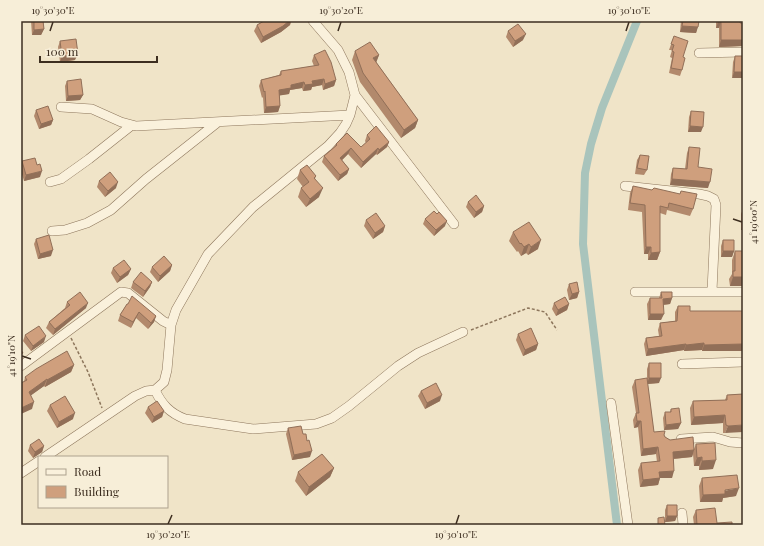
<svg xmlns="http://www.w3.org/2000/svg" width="764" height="546" viewBox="0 0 764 546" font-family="'Playfair Display',serif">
<rect width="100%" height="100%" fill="#f0e4c8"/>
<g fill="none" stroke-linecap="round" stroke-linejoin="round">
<path stroke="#a9c4bc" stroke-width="8" d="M617 525 583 244 585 173 591 144 602 108 637 21"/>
<g stroke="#8d765c" stroke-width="10">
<path id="minor" d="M699 53 743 52
M355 95 454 224
M61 107 92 109 121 122 136 126 350 115
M50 182 61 179 89 159 132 125
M625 186 699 194 708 196 714 199 716 205 712 291
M52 231 65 230 87 223 111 210 146 179 218 122
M635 292H743
M682 364 743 362
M21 366 121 292 128 293 163 321 171 325
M155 390C162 405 170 413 185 419L253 429 316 424 332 418 349 406 398 366 418 353 463 332
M611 403 628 525
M681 439 713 437 730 442 743 443
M45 457 135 396 146 391 155 390 164 382 167 370 171 325 176 310 208 254 253 207 328 146 340 133 346 124 350 115 355 95 349 72 338 50 313 21
M21 473 39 461
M682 513 683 525"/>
</g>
<path stroke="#8d765c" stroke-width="1.5" stroke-dasharray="3 2" stroke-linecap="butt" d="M471 330 528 308 545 312 557 330
M71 338 88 372 102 408"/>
<use href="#minor" stroke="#faf1dc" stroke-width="9"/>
</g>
<path fill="#b2896c" d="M31 21H43L44 29 41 35H32Z
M262 21H291L290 25 281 32 261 43 254 31 257 25 262 22Z
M681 21H699L696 33 680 32Z
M716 21H740V23H743V46L719 47V28H716Z
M508 31 523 40 513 47 506 37Z
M674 36 683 57 682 70 680 76 669 73 672 58 670 57 672 50H669Z
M60 41 75 60 60 62 58 47Z
M355 51 379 55 376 62 418 120 415 128 401 138 360 82 352 60Z
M314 55 336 80 334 86 323 90 322 85 312 87 311 90 303 91 302 88 290 90 289 94 280 95V106L278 112 264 113 263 97 262 98 259 86 261 80 279 75 281 71 314 66 312 61Z
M735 56H743L732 78 733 62Z
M67 81 83 95 80 100 66 101 65 86Z
M36 110 53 120 51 125 39 129 34 116Z
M691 111 701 132H688L689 117Z
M367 135 389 142 387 147 377 155 376 154 361 168 348 154 342 160 349 169 347 174 338 181 322 162 324 156 334 147 336 144 361 147 366 143 365 141Z
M689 147 698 167 708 188 670 185 671 174 673 168 685 169 687 153Z
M640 155 647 170 644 175 635 174 637 160Z
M22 161 40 177 24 181 21 171V164Z
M300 170 316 176 315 179 319 197 306 207 298 197 301 188 303 187 297 179Z
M99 181 116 188 105 197 97 187Z
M633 186 693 209 690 216 667 210 666 215 660 213V252L657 260H648V254H644L642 212 628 210 630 193Z
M468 202 484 206 482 212 474 218 466 207Z
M743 209V230H741V214Z
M437 214 445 226 434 236 423 224 425 219Z
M366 220 385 226 383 232 373 239 364 226Z
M513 232 538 249 528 255 526 253 521 256 518 251 517 252 509 241Z
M36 239 51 256 38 259 34 244Z
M723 240 734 251 732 257H721V246Z
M735 251H743V286H730L729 279 732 274V260Z
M172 265 170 271 158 282 150 272 152 267Z
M113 268 131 269 128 275 117 283 111 273Z
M133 282H152L150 287 143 297 131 288Z
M569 284 579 292 577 298 569 300 567 290Z
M661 292 672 298 670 304 663 305 661 320H648L647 304 650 298H659Z
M67 302 86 308 53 335 46 328 49 322 65 308Z
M554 303 569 304 567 310 556 316 552 309Z
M127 304 156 316 154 322 148 329 136 318 131 328 118 321 120 315Z
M678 306 690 311H743V351H702V350L684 351V350L646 356 644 344 646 338 659 336 658 330 660 323 675 321V312Z
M518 334 538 344 536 350 523 356 516 340Z
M25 335 44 342 31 351 23 341Z
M649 363 659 383 647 384 654 432 664 435 665 437 670 440 694 449 696 444 713 469 699 470V466H694L693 454 692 457 674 459 672 478H660L658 485 640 487 638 470 641 463 657 462 656 454 641 456 638 427 634 428 633 420 636 413 632 387 635 380 647 382V369Z
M74 365 71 372 45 387 44 386 31 395 32 409 24 382 25 377Z
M421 391 440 401 425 409 418 396Z
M743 394 725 433H723V423L691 425 690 408 693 401 725 400 727 395Z
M50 405 73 419 57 428 47 411Z
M148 407 164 411 162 417 152 423 145 413Z
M671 409 681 423 678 429 664 430 663 418 665 412H670Z
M288 428 303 434 310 457 292 460 286 434Z
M30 445 44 446 42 452 33 458 28 451Z
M334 468 330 477 306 496 295 481 298 472Z
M702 478 736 496 723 498 722 502H700L699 486Z
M667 505 677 516 675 521 665 522V510Z
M696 510 717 523 732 525H694L693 517Z"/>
<path fill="#916f58" d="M289 21H291L290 25 281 32 261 43 263 37Z
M718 22H721L719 28H716Z
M682 26 698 27 696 33 680 32Z
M44 29 41 35H32L34 30Z
M526 34 523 40 513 47 515 41Z
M721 40H743V46L719 47Z
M78 54 75 60 60 62 62 56Z
M379 55 376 63 373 58Z
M734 72H743V78H732Z
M324 79 322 85 312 87 311 90 303 91 305 85 312 81Z
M336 80 334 86 323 90 325 84Z
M304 82 302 88 290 90 289 94 277 96 279 90 291 85Z
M83 95 80 100 66 101 68 96Z
M280 106 278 112 264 113 266 107Z
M53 120 51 125 39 129 41 124Z
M418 120 415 128 401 138 404 130Z
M690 126 703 127 701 132H688Z
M389 142 387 147 377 155 379 150Z
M351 148 348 154 338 164 340 158Z
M378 148 376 154 361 168 363 162Z
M349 169 347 174 338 181 340 175Z
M42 171 40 177 24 181 26 175Z
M672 179 710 182 708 188 670 185Z
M118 182 116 188 105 197 108 191Z
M323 188 319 197 306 207 310 199Z
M484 206 482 212 474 218 476 212Z
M447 221 445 226 434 236 436 230Z
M743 224V230H741Z
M385 226 383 232 373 239 375 233Z
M541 240 538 249 528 255 531 247Z
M529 244 526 253 521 256 524 247Z
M646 247H651L648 254H644Z
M53 250 51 256 38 259 40 254Z
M723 251H734L732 257H721Z
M660 252 657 260H648L651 253Z
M172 265 170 271 158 282 160 276Z
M131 269 128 275 117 283 120 277Z
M733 277H743V286H730Z
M152 282 150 287 143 297 145 291Z
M579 292 577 298 569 300 572 294Z
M672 298 670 304 661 305 663 299Z
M88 303 86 308 53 335 55 329Z
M569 304 567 310 556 316 558 310Z
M139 312 131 328 133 322Z
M650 314H664L661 320H648Z
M156 316 154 322 148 329 151 323Z
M46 336 44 342 31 351 33 346Z
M704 343 702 350 684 351 686 345Z
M538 344 536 350 523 356 525 350Z
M686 344 684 350 646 356 648 349Z
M743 344V351H702L704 345Z
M74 365 71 372 45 387 47 380Z
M649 378H661L659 383 647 384Z
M47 379 44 386 26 399 29 392Z
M442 395 440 401 425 409 427 403Z
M34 402 32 409 21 414V408Z
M164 411 162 417 152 423 154 417Z
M75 413 73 419 57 428 59 422Z
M725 415 723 423 691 425 694 417Z
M637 421H641L638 427 634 428Z
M681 423 678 429 664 430 666 425Z
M743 425V432L725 433 728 426Z
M44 446 42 452 33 458 35 452Z
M658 447 656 454 641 456 643 449Z
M694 450 692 457 671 459 673 452Z
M312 451 310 457 292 460 294 455Z
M702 457 699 466H694L697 458Z
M716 460 713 469 699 470 702 461Z
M334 468 330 477 306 496 309 487Z
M674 471 672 478H660L658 485 640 487 643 480 659 472Z
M739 488 736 496 723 498 722 502H700L703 495Z
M667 516H677L675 521 665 522Z"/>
<path fill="#cf9f7d" stroke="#916f58" d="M34 21H43L44 29 34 30Z
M264 21H289L283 26 263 37 257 25Z
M683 21H699L698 27 682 26Z
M718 21H740V23H743V40H721V22H718Z
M518 24 526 34 515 41 508 31Z
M674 36 688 41 683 57 685 58 682 70 671 68 674 52 672 51 674 45 671 44Z
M76 39 78 54 62 56 60 41Z
M370 42 379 55 373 58 418 120 404 130 363 73 355 51Z
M325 50 331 62 336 80 325 84 324 79 312 81 313 84 305 85 304 82 291 85V88L279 90 280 106 266 107 265 91 264 92 261 80 281 75V71L319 65 314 55Z
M735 56H743V72H734Z
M81 79 83 95 68 96 67 81Z
M48 106 53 120 41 124 36 110Z
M691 111 704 112 703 127 690 126Z
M376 126 389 142 379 150 378 148 363 162 351 148 340 158 349 169 340 175 324 156 337 145 336 144 347 133 361 147 370 139 367 135Z
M689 147 700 148 698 167 712 169 710 182 672 179 673 168 687 169Z
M640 155 649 156 647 170 637 168Z
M35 158 37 165 40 164 42 171 26 175 22 161Z
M307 165 316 176 314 178 323 188 310 199 301 188 309 182 300 170Z
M110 172 118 182 108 191 99 181Z
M633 186 652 190 654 188 680 194 681 191 697 194 693 209 669 203 668 208 660 206V252L651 253V247H646L645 205 630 203Z
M476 195 484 206 476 212 468 202Z
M434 211 437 214 439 212 447 221 436 230 425 219Z
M376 213 385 226 375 233 366 220Z
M529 222 541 240 531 247 529 244 524 247 521 243 520 244 513 232Z
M49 235 53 250 40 254 36 239Z
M723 240H734V251H723Z
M735 251H743V277H733V271H735Z
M164 256 172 265 160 276 152 267Z
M124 260 131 269 120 277 113 268Z
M141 272 152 282 145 291 133 282Z
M577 282 579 292 572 294 569 284Z
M80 292 88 303 55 329 49 322 70 305 67 302Z
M661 292H672V298L663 299 664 314H650V298H662Z
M132 296 156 316 151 323 139 312 133 322 120 315 127 304H128Z
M565 297 569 304 558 310 554 303Z
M678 306H690V311H743V344L704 345V343L686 345V344L648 349 646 338 662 336 660 323 677 321Z
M39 326 46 336 33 346 25 335Z
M531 328 538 344 525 350 518 334Z
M21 350 23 353 21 354Z
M67 351 74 365 47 380V379L29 392 34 402 21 408V383L27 380 25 377 36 369Z
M649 363H661V378H649Z
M647 378 654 432 665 431 664 435 665 437 670 440 693 437 694 450 673 452 674 471 659 472 660 478 643 480 641 463 660 461 658 447 643 449 641 421H637L636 413H639L635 380Z
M436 383 442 395 427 403 421 391Z
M743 394V425L728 426 726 425 725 415 694 417 693 401 727 400V395Z
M65 396 75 413 59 422 50 405Z
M157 401 164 411 154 417 148 407Z
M679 408 681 423 666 425 665 412H671V409Z
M301 426 303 434H306L307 441 309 440 312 451 294 455 288 428Z
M39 439 44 446 35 452 30 445Z
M715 443 716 460 702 461V457L697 458 696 444Z
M322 454 334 468 309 487 298 472Z
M737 475 739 488 725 490V494L703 495 702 478Z
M667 505H677V516H667Z
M715 508 717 523 732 522V525H697L696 510Z
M664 517 665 525H658V518Z"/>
<path fill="none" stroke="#3d2e20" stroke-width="1.5" d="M50 31 53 22M338 31 341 22M626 31 629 22M733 219 742 222M22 356 31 359M168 524 172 515M456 524 459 515"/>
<rect width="764" height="546" fill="none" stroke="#f7eed8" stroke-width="44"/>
<rect x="38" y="456" width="130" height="52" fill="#f7eed8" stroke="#ada18e"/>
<rect x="46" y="469" width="20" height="6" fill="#faf1dc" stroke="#ada18e"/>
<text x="74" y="476" font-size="12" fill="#3d2e20">Road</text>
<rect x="46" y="486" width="20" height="12" fill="#cf9f7d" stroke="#ada18e"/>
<text x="74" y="496" font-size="12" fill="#3d2e20">Building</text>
<path d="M40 56v6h117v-6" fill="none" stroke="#3d2e20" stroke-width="2"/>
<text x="46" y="56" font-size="12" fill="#3d2e20" stroke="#f7eed8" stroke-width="3" paint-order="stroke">100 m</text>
<rect x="22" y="22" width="720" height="502" fill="none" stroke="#3d2e20" stroke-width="1.5"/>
<g font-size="10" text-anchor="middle" fill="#3d2e20">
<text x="53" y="14">19°30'30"E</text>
<text x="341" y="14">19°30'20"E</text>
<text x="629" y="14">19°30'10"E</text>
<text transform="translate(753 222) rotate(-90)" y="4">41°19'00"N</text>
<text transform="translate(11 356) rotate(-90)" y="4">41°19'10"N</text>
<text x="168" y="538">19°30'20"E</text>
<text x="456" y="538">19°30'10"E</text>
</g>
</svg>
